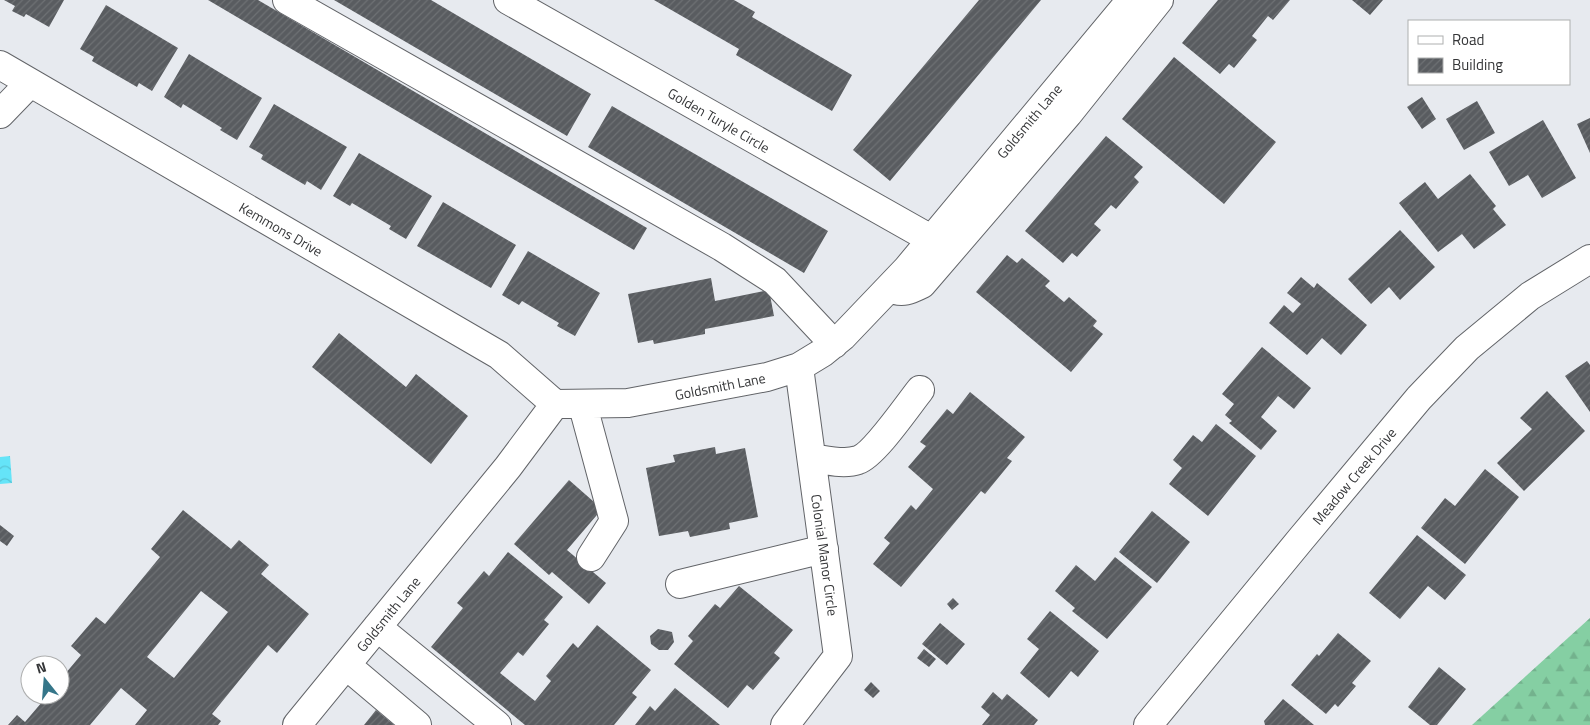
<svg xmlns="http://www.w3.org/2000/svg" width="1590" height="725" viewBox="0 0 1590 725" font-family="'Titillium Web',sans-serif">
<defs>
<pattern id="forest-firs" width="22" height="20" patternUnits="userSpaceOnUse" patternTransform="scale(1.25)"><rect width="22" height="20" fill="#85cfa3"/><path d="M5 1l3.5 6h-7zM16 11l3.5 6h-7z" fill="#73b28d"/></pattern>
<pattern id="water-waves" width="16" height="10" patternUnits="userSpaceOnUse" patternTransform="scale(1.25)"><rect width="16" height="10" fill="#65e4f8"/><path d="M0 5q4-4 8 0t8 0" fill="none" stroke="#58c4d5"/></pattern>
<pattern id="building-hatch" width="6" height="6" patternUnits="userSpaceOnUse" patternTransform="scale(1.25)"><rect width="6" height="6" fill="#595c60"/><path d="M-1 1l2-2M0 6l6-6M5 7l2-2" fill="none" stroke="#6e7174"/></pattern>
</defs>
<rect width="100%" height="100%" fill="#e7eaef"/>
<path fill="url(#forest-firs)" d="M1590 618V725H1472Z"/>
<path fill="url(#water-waves)" d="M10 456 12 483 0 484V457Z"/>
<path fill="url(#building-hatch)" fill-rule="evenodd" d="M4 0H64L49 27 26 14 24 17 12 11 15 6Z
M208 0H258L647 228 634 250Z
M334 0H431L591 94 567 136Z
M654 0H734L755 12 752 17 852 75 832 111 736 55 739 49Z
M979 0H1041L890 181 853 150Z
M1218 0H1290L1273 20 1268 16 1252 36 1257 40 1234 68 1229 64 1220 74 1182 43Z
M1352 0H1383L1370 15Z
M106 5 178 48 152 91 139 83 137 87 92 61 94 57 80 49Z
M189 54 262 98 237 140 220 130 222 128 183 104 181 108 164 97Z
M1174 57 1276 142 1224 204 1122 119Z
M1422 97 1436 119 1422 129 1407 107Z
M1477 101 1495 133 1464 150 1446 119Z
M274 104 347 147 321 190 307 181 305 185 261 159 263 155 249 147Z
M612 106 828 231 804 273 588 147Z
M1590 118V153L1577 124Z
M1543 120 1576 178 1542 198 1528 175 1509 186 1489 152Z
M1106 136 1143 167 1134 177 1139 182 1116 209 1111 205 1094 224 1101 230 1077 257 1072 253 1063 263 1025 231Z
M359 153 432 196 406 239 389 229 391 226 352 203 350 206 333 196Z
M1470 174 1496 206 1493 209 1506 225 1474 249 1462 234 1438 252 1399 203 1425 182 1438 199Z
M443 202 516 245 491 288 417 246Z
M1400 230 1435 267 1400 300 1389 287 1371 304 1348 279Z
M528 251 600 293 575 336 557 326 559 323 522 301 519 305 502 295Z
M1007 255 1017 263 1022 258 1050 281 1045 286 1064 302 1069 297 1097 321 1093 326 1103 334 1071 372 976 292Z
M1301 277 1314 288 1317 283 1367 325 1341 355 1322 338 1307 355 1269 323 1284 305 1293 313 1301 304 1287 293Z
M711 278 715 301 769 290 774 316 705 329V334L654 344 653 340 638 343 628 294Z
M339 333 406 387 416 374 468 416 431 464 312 367Z
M1262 347 1311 388 1294 409 1278 396 1261 417 1277 431 1261 450 1229 423 1232 421 1225 415 1234 404 1222 394Z
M1587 361 1590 365V412L1565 376Z
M1547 391 1585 431 1524 491 1497 463 1532 429 1520 418Z
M970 392 1025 437 1007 458 1012 461 985 494 981 491 901 587 873 564 890 543 884 538 911 505 916 510 933 489 908 467 926 446 920 442 947 409 953 414Z
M1216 424 1256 456 1208 516 1169 484 1182 468 1173 460 1193 435 1202 442Z
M715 447 716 454 745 448 758 517 729 523 730 529 690 537 688 531 659 536 646 468 675 462 673 455Z
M1485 469 1519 497 1465 564 1421 528 1445 498 1455 506Z
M569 480 602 509 567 550 606 583 589 604 552 572 549 575 514 544Z
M183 510 231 549 239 540 269 565 261 574 309 614 277 653 268 645 212 714 221 721 218 725H135L147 710 121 688 90 725H8L17 715 25 722 48 695H60V680L81 655 71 646 96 617 105 624 160 557 151 549ZM201 591 228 612 174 678 147 657Z
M1152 511 1190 542 1157 583 1119 552Z
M0 525 14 536 7 546 0 541Z
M1417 535 1466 575 1445 600 1428 586 1400 619 1369 593Z
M508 552 563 597 544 620 549 624 523 656 518 652 500 673 535 701 551 681 546 676 573 643 578 648 597 625 651 670 632 693 637 697 614 725H525L431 647 463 608 457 603 484 571 489 576Z
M1115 557 1152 587 1107 639 1072 611 1075 608 1055 591 1076 565 1095 581Z
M739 586 793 630 774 653 780 658 753 690 747 685 728 708 674 664 693 641 688 636 715 604 720 608Z
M953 598 959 604 952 610 947 604Z
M1050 611 1099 651 1078 677 1071 671 1049 698 1020 673 1039 649 1027 639Z
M940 623 965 644 947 665 922 644Z
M658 629 672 632 674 642 668 650H659L651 644 650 636Z
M1338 633 1371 661 1352 683 1356 686 1338 707 1335 704 1326 714 1291 685 1317 654 1319 656Z
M924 649 936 659 929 667 917 658Z
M1439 667 1466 689 1437 725H1430L1408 707Z
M871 682 880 691 873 698 864 690Z
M675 688 720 725H635L650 706 655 711Z
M993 692 1002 700 1007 694 1038 720 1034 725H982L990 715 981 707Z
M1283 699 1314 725H1265L1264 721Z
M376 710 394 725H364Z"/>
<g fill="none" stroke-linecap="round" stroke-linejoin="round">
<g stroke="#626468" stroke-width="30">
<path id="minor" d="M287 0 722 247 775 281 834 344
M508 0 931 239
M0 65 499 355 555 404
M0 114 29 84
M890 288C902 294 910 290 922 284L1068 114 1159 0
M583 406 614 521 591 557
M812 458C826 460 844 465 858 460 874 455 908 405 920 390
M680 584 824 549
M377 627 497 725
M346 665 417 725
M297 725 508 467 555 404 628 403 767 377 799 367 822 353 843 336 907 269 1131 0
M785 725 838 656 799 367
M1148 725 1301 539 1419 398 1467 348 1530 296 1590 259"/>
</g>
<use href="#minor" stroke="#fff" stroke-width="28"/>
</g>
<g text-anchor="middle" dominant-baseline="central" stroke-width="5" stroke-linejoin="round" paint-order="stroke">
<g font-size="14" fill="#353638" stroke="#fff">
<text transform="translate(719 120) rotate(30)">Golden Turyle Circle</text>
<text transform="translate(1029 121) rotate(-50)">Goldsmith Lane</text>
<text transform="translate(281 229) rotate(30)">Kemmons Drive</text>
<text transform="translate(720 386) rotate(-11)">Goldsmith Lane</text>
<text transform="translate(1354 476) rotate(-50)">Meadow Creek Drive</text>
<text transform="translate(825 555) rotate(82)">Colonial Manor Circle</text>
<text transform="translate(388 614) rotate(-51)">Goldsmith Lane</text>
</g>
</g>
<rect x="1408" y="20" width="162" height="65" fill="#ffffff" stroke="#aeafaf"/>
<rect x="1418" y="36" width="25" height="8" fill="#ffffff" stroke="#aeafaf"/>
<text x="1452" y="45" font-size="15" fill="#353638">Road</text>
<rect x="1418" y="58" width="25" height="15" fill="url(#building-hatch)" stroke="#aeafaf"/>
<text x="1452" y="70" font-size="15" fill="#353638">Building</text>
<g transform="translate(45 680) rotate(343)"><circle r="24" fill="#ffffff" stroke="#aeafaf"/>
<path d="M0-4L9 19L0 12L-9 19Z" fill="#357689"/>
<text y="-8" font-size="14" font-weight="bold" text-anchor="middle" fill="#353638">N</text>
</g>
</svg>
